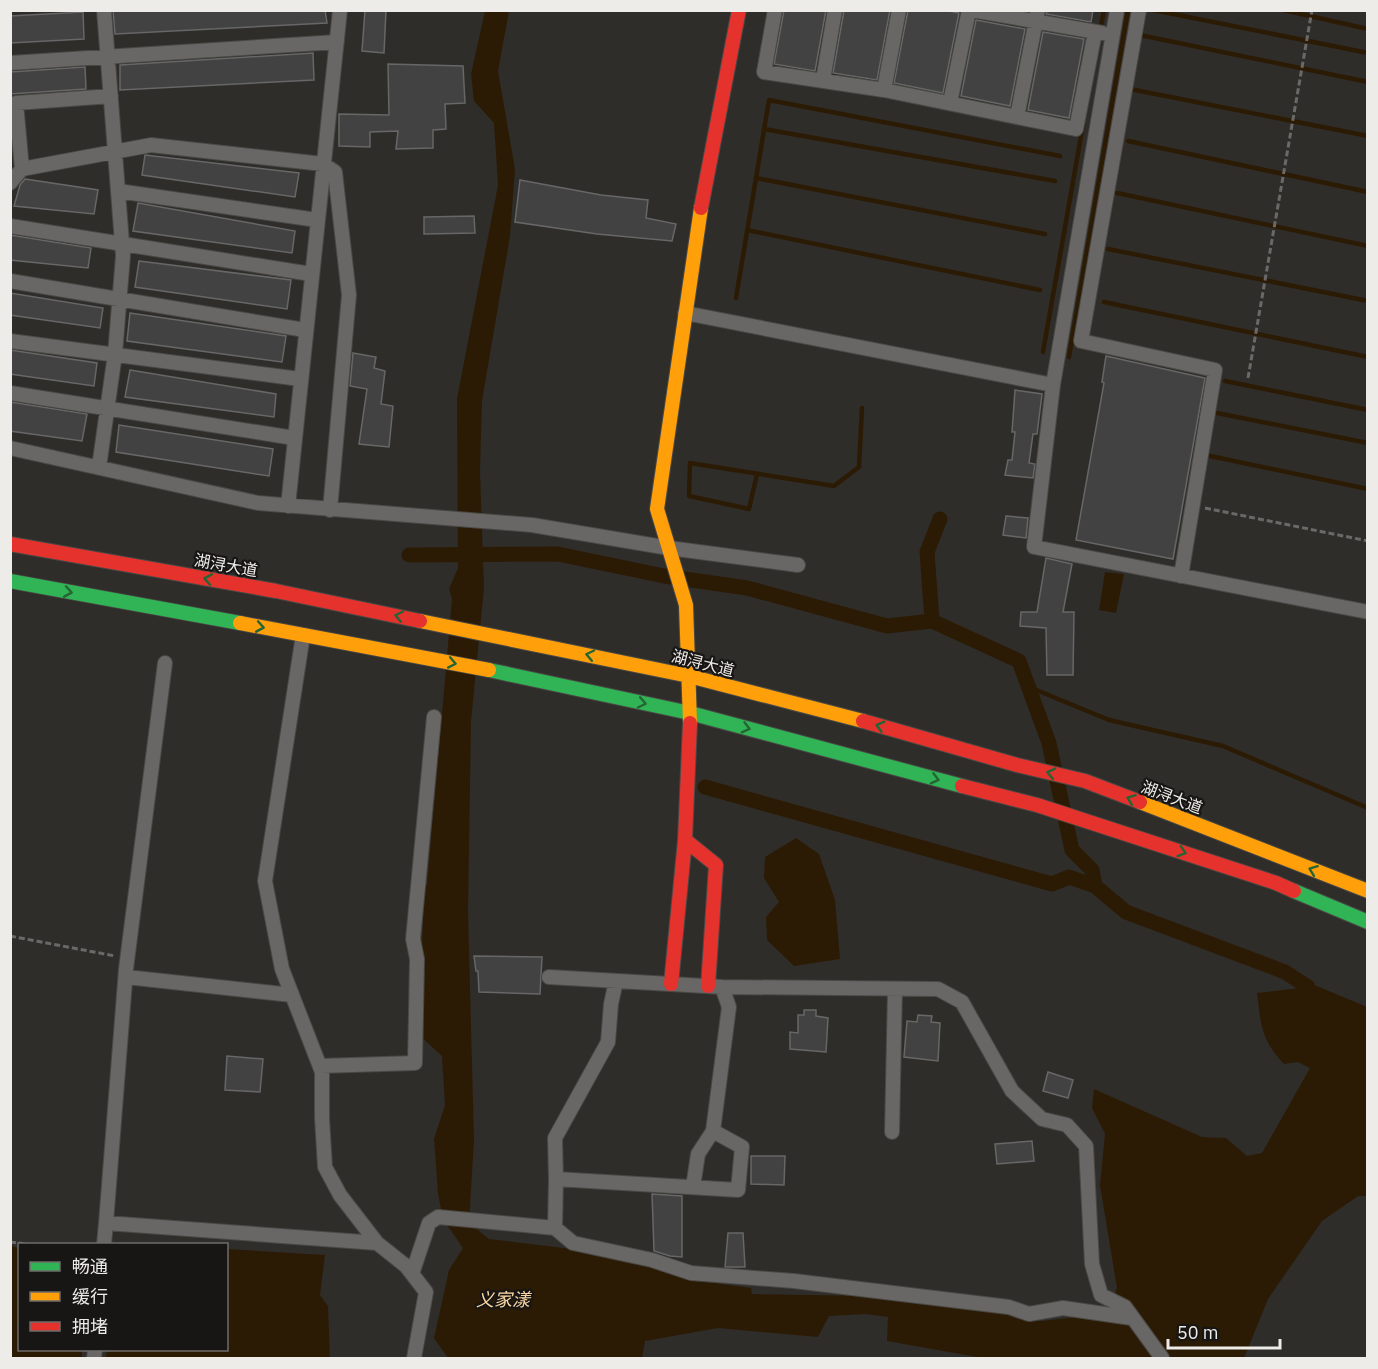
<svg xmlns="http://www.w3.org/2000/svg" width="1378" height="1369" viewBox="0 0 1378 1369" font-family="'IBM Plex Sans','Noto Sans SC',sans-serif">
<rect width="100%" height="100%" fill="#2f2d2a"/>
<path fill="#2c1b04" d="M485 11H509L498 71 515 169 510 236 482 401 480 471 484 588 471 721 468 911 474 1140 469 1223 489 1239 572 1249 632 1261 692 1280 751 1288 752 1294 871 1296 980 1309 1041 1321 1107 1314 1117 1288 1100 1185 1105 1134 1092 1108 1094 1089 1202 1137 1226 1138 1247 1156 1262 1153 1310 1068 1298 1062 1284 1064C1261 1040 1261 1025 1257 993L1317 986 1367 1007V1196H1358L1322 1221 1268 1299 1244 1358H983L887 1341 888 1317 866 1314 829 1316 818 1337 718 1328 645 1341 642 1358H448L434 1338 449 1270 463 1248 443 1219 438 1194 434 1139 445 1105 442 1056 419 1035 424 889 427 885 452 599 449 589 458 568 457 399 498 185 494 123 474 101 471 74Z
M1105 572 1124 574 1116 613 1099 610Z
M796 838 819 854 835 900 840 959 794 966 767 940 766 917 779 902 764 878 765 857Z
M11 1246 19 1248 20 1350H82V1358H11Z
M227 1249 325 1255 320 1295 328 1306 330 1358H106L107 1350H226Z"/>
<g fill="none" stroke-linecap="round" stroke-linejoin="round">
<path stroke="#2c1b04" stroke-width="4.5" d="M1153 10 1368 53
M1283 10 1368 29
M1100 31 1104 10
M1140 35 1368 82
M1130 89 1368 136
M764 129 1055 181
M1128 141 1368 192
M756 178 1045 234
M1117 193 1368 246
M747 230 1040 290
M1108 249 1368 301
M736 298 769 100 1060 156
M1104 302 1368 357
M1043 352 1083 125
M1069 357 1128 10
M1225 381 1368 410
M1217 413 1368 443
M1210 456 1368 489
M757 474 749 509 689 496 690 463 834 486 859 467 862 408
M1029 687 1109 720 1223 746 1368 808"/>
<path stroke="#2c1b04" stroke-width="15" d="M940 519 927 552 932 621 1019 661 1049 743 1072 850 1092 870 1095 886 1126 912 1285 972 1308 987
M409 555 558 554 664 576 747 588 887 626 932 621
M705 787 1052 884 1069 877 1095 886"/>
</g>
<path fill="#414241" stroke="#666766" stroke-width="1.5" d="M113 10H325L327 23 115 34Z
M365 10H386L384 53 362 51Z
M784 10H826L815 71 774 64Z
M844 10H890L877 80 833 73Z
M908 10H944L959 13 943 93 894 83Z
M1047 10H1093L1091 22 1046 14Z
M83 12 84 39 10 43V16Z
M976 20 1025 29 1010 106 961 96Z
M1043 32 1084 39 1069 118 1028 110Z
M313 53 314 80 120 90V65Z
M388 64 463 66 465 103 445 104 446 129 433 130V148L396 149 398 131 370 132V147L339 146V114L389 115Z
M85 67 86 89 10 94V72Z
M145 155 299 173 295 197 142 175Z
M25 179 98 190 94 214 14 206 20 185Z
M520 180 601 195 648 200 646 218 676 224 672 241 597 234 515 222Z
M138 203 295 231 292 253 133 231Z
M474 216 475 233 424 234V217Z
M10 235 91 248 88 268 10 260Z
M139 261 291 280 287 309 135 287Z
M10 293 103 308 100 328 10 315Z
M130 313 286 336 282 362 127 341Z
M10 350 97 363 94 386 10 374Z
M353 353 376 357 374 368 385 371 381 404 393 406 389 447 359 444 367 389 350 386Z
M1106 356 1205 378 1173 559 1076 540 1104 383 1102 382Z
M130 370 276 394 274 417 125 397Z
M1015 390 1042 394 1037 434H1033L1029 463 1035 464 1033 478 1005 475 1008 460H1012L1015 432H1012Z
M10 402 87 414 82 441 10 431Z
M119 425 273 449 269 476 116 452Z
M1006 516 1028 518 1026 538 1003 535Z
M1046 558 1072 564 1063 612H1074L1073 675H1047L1046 628 1020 626 1021 612H1037Z
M474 956 542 957 540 994 479 992 478 971H476Z
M804 1010H816V1016L828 1018 826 1052 790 1049V1032L798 1033V1015H804Z
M918 1015 932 1016 931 1022 940 1023 938 1061 904 1057 907 1021 917 1022Z
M227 1056 263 1059 260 1092 225 1090Z
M1048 1072 1073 1080 1068 1098 1043 1091Z
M1032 1141 1034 1161 997 1164 995 1144Z
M751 1156H785L784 1185 751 1184Z
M652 1194 682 1196V1257L670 1256 654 1251Z
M728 1233H743L745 1267H725Z"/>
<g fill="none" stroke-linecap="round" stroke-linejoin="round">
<g stroke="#494845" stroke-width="16">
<path id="street" d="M775 10 764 72 884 90 1076 129 1095 32
M972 10 1102 33
M1117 10 1053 385 1034 547 1368 612
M1139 10 1081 341 1215 370 1181 576
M10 63 337 42
M823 80 835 10
M884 90 899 10
M950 103 969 10
M1017 117 1038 10
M22 169 16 103 111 96
M10 183 22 169 151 145 323 164 335 172 349 295 330 510
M118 191 317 220
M10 226 311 274
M10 281 305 330
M685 313 1053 385
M10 341 300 379
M10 393 294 438
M10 448 258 503 532 525 669 548 798 565
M99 467 115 354 123 256 104 10
M288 506 340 10
M303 635 265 881 282 969 322 1072V1118L325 1167 340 1195 377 1243 406 1266 426 1292 414 1358
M126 977 292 995
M549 977 722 987 938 989 962 1002 1012 1091 1042 1119 1067 1125 1086 1146 1092 1264 1101 1295 1125 1307 1162 1358
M616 981 611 1004 608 1042 555 1138 556 1179 738 1190 742 1147 713 1131 729 1007 722 987
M320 1066 415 1063 417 959 413 939 434 717
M892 1132 895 989
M693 1187 698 1154 713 1131
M106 1223 126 969 165 663
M555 1228 573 1243 652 1260 691 1273 794 1281 1009 1307 1029 1314 1063 1308 1132 1318
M104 1244 106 1223 377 1243
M412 1274 429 1223 438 1217 555 1228 556 1179
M94 1358 95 1350"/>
</g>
<g stroke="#494845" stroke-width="16">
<path id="fast" d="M10 581 240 623
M489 670 690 713 962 786
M1294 891 1368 922"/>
</g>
<g stroke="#494845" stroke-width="16">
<path id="slow" d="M420 621 689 676 863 721
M240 623 489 670
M690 723 686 605 657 509 701 208
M1140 802 1368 891"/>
</g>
<g stroke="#494845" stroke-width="16">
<path id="jam" d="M701 208 739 10
M10 544 276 591 420 621
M863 721 1017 765 1085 781 1140 802
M962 786 1037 805 1276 883 1294 891
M685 840 716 865 708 986
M671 984 685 840 690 723"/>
</g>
<path stroke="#6a6968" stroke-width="3" stroke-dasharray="6 3" stroke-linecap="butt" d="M1248 378 1312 10
M1205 508 1368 541
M10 936 115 956
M10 1242 28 1244"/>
<use href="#street" stroke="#686766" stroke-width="14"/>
<use href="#fast" stroke="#30b455" stroke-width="14"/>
<use href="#slow" stroke="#ff9f0a" stroke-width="14"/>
<use href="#jam" stroke="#e5322d" stroke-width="14"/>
</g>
<defs><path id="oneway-chevron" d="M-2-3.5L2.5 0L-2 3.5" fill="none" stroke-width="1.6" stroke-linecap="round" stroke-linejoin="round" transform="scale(1.5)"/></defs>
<g stroke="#246534">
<use href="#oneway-chevron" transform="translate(208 579) rotate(-170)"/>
<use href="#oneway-chevron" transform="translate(68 592) rotate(10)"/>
<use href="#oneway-chevron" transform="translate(399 616) rotate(-168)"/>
<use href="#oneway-chevron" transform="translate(260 627) rotate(10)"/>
<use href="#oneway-chevron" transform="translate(590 655) rotate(-168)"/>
<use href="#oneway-chevron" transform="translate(452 663) rotate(11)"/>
<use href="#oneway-chevron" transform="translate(642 703) rotate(12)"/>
<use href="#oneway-chevron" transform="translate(880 726) rotate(-165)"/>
<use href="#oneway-chevron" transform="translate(746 728) rotate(15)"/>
<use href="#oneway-chevron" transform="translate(1051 773) rotate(-167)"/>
<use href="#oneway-chevron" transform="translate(935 779) rotate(14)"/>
<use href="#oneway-chevron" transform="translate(1131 799) rotate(-159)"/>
<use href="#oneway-chevron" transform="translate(1182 852) rotate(18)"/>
<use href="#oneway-chevron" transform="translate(1313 870) rotate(-159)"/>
</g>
<g text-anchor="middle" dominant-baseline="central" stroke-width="4.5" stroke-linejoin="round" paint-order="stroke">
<g font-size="16" fill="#eeece8" stroke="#181614">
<text transform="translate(226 565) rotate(10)">湖浔大道</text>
<text transform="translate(703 663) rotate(14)">湖浔大道</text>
<text transform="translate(1172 797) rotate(21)">湖浔大道</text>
</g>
<g font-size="18" font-style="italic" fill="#fbd7a3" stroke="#181614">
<text x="503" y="1299">义家漾</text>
</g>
</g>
<rect width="1378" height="1369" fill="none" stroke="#eeece8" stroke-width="24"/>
<rect x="18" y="1243" width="210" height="108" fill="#181614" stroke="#6e6c69" stroke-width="1.5"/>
<rect x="30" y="1262" width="30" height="9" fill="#30b455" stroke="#6e6c69" stroke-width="1.5"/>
<text x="72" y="1273" font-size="18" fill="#eeece8">畅通</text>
<rect x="30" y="1292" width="30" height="9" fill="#ff9f0a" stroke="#6e6c69" stroke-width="1.5"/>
<text x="72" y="1303" font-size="18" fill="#eeece8">缓行</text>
<rect x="30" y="1322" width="30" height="9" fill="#e5322d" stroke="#6e6c69" stroke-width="1.5"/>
<text x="72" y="1333" font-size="18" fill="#eeece8">拥堵</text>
<path d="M1168 1339v9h112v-9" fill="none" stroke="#eeece8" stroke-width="3"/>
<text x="1177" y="1339" font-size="18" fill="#eeece8" stroke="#181614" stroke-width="4.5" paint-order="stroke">50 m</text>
</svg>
